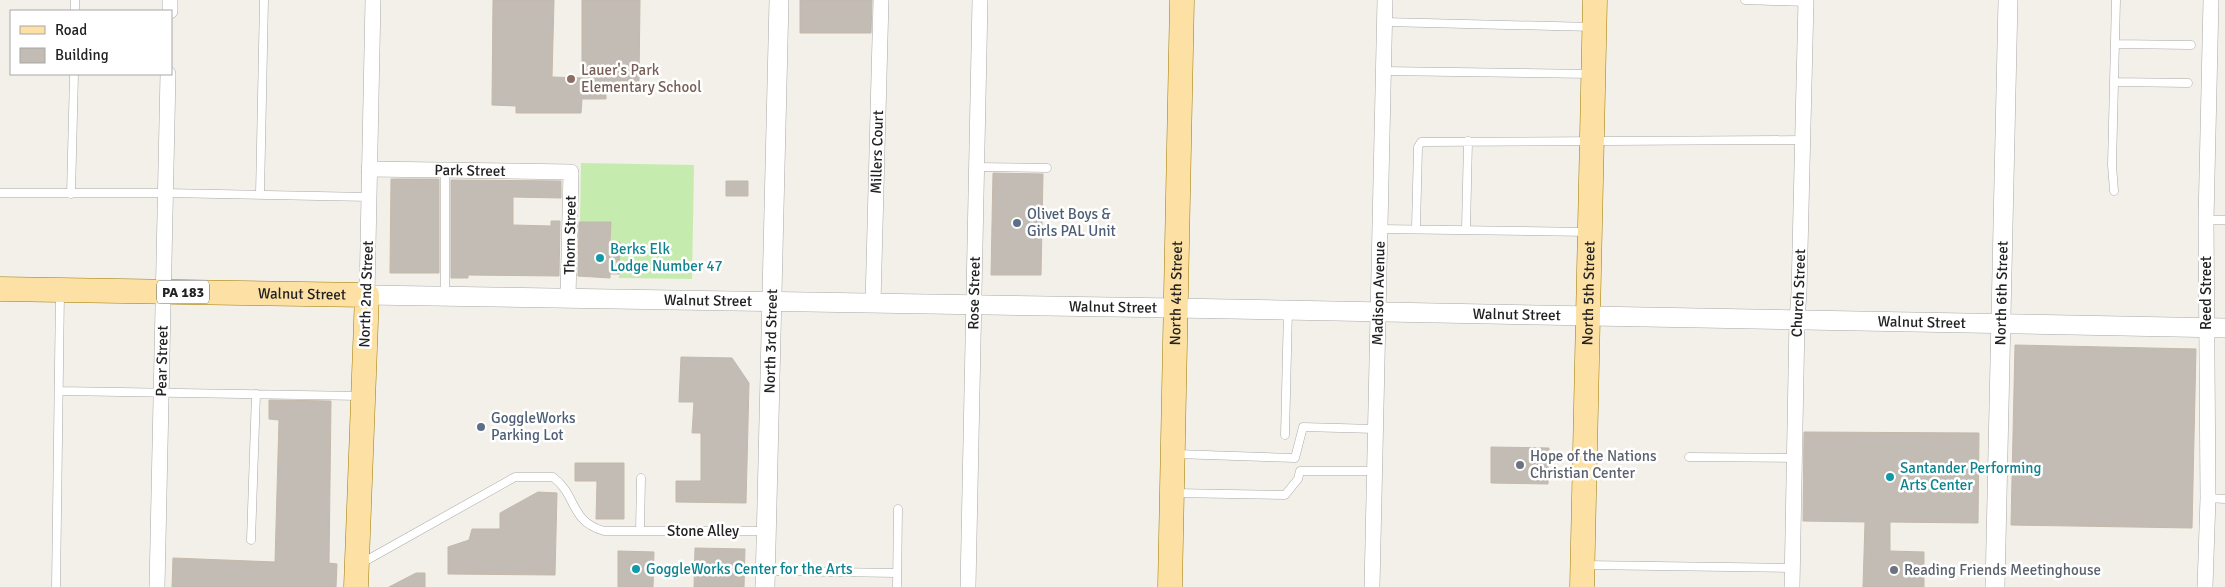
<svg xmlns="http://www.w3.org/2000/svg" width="2225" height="587" viewBox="0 0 2225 587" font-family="Signika,sans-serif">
<rect width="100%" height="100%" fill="#f2f0e8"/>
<path fill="#c6ebaf" d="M581 163 694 165 692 279 619 278 620 242H610L611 222H580Z"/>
<path fill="#c3bcb4" stroke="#c4b8aa" d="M493 0H554L552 77 582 78V0H640L639 81H616V89L606 88V99H582L581 113H516V106L492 105Z
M800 0H872L871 33H800Z
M993 173 1043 174 1041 275H991Z
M391 179H439V273H390Z
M451 180 561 181V198L513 197V225L551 226V221H560L559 276 468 275V278H451Z
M726 181H748V196H726Z
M579 222H611L610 242H620L619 274H610V278L578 276Z
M2015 345 2196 349 2192 528 2011 525Z
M681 357 732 358 749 383 746 503 676 502V481H701V433H692L694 402H679Z
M269 400 331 401 329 563 337 564 336 587H172L173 558 275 562 279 420 269 419Z
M1804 432 1979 433 1978 523 1890 522V551L1924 552V587H1863L1865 522 1803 521Z
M1491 447 1549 448 1548 484 1491 483Z
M575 463H624V519H596L597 481H575Z
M538 492 557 493 555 575 448 574V547L469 540 472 529H500V513Z
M695 548 745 549 744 587H694Z
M618 551 654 552 653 587H618Z
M416 573H425V587H389Z"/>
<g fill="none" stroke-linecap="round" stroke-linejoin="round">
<g stroke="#a9a9a9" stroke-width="9">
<path id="service" d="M1745 0 1806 2
M75 11V0
M1385 22 1593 27
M2115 44 2191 45
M1383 71 1591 74
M2114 82 2188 83
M976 167 1047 168
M2114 191 2112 165 2116 0
M0 193H166L369 197
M71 194 74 74
M260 194 264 0
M2206 220H2225
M1416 228 1418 147 1421 142 1803 140
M1380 229 1588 232
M1466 229 1468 141
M445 295V170
M60 391 361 396
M1285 435 1288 310
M1176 454 1295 458 1303 427 1375 429
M1689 457 1794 458
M1174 493 1285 495 1298 479 1300 471H1375
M2208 498 2225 499
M640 531 641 478
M251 540 256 394
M360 564 515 477H553C578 496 569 521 604 531H766
M1585 565 1792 568
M767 571 897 573
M56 587 60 292
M897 587 898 509"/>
</g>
<g stroke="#a9a9a9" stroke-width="16">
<g id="minor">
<path d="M170 11V0"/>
<path id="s1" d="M369 169 571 172 568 298"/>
<path d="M367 295 373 0"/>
<path id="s2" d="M873 303 881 0"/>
<path id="s3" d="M157 587 168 74"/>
<path id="s4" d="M968 587 980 0"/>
<path id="s5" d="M1372 587 1385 0"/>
<path id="s6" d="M1792 587 1797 320 1799 293 1806 0"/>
<path d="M2205 587 2208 498 2206 220 2211 0"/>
</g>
</g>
<g stroke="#a9a9a9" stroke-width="20">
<g id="tertiary">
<path id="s7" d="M367 295 1175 308 2225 328"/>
<path id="s8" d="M765 587 779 0"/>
<path id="s9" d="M1995 587 2008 0"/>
</g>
</g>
<g stroke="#9f7c00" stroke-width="25">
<g id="primary">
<path id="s10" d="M0 289 367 295 356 587"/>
<path id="s11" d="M1170 587 1182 0"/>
<path id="s12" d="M1582 587 1595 0"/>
</g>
</g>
<use href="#service" stroke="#fff" stroke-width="8"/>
<use href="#minor" stroke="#fff" stroke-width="15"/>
<use href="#tertiary" stroke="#fff" stroke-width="19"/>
<use href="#primary" stroke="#fde0a3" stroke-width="24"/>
</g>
<circle fill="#8d6e63" stroke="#fff" stroke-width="2" cx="571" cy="79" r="5"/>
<g fill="#5c6f8a" stroke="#fff" stroke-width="2">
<circle cx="1017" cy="223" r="5"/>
<circle cx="481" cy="427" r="5"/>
</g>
<g fill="#0f9aa8" stroke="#fff" stroke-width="2">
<circle cx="600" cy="258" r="5"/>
<circle cx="1890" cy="477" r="5"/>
<circle cx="636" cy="569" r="5"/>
</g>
<g fill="#6b7280" stroke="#fff" stroke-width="2">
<circle cx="1520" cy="465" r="5"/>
<circle cx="1894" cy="570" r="5"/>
</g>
<g text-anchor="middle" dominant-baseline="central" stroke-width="5" stroke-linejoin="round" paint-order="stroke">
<rect fill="#fff" stroke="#646464" stroke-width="1" x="157" y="280.5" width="52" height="23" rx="4"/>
<g font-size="14" font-weight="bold" fill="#222">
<text x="183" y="292">PA 183</text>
</g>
<g font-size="15" fill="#785e54" stroke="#fff" text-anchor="start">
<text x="581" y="70">Lauer's Park<tspan x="581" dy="17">Elementary School</tspan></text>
</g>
<g font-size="15" fill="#222" stroke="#fff">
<text stroke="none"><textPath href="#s2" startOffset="151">Millers Court</textPath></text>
<text stroke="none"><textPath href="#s1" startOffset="101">Park Street</textPath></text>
<text transform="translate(570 235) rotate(-89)">Thorn Street</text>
<text stroke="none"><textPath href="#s4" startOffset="294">Rose Street</textPath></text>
<text stroke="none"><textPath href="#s11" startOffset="294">North 4th Street</textPath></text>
<text stroke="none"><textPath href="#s5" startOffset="294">Madison Avenue</textPath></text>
<text stroke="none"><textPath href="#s6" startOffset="294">Church Street</textPath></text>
<text stroke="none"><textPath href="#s9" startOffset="294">North 6th Street</textPath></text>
<text transform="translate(2206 293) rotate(-90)">Reed Street</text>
<text stroke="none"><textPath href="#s10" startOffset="302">Walnut Street</textPath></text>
<text transform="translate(366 294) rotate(-88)">North 2nd Street</text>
<text stroke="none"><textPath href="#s12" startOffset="294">North 5th Street</textPath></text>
<text stroke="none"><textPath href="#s7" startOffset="341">Walnut Street</textPath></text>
<text stroke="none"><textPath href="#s7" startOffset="746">Walnut Street</textPath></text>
<text stroke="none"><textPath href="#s7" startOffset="1150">Walnut Street</textPath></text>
<text stroke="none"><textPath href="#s7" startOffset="1555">Walnut Street</textPath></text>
<text stroke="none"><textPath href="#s8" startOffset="246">North 3rd Street</textPath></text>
<text stroke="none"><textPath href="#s3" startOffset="226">Pear Street</textPath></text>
<text x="703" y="531">Stone Alley</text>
</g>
<g font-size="15" fill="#4e5e75" stroke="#fff" text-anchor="start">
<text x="1027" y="214">Olivet Boys &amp;<tspan x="1027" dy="17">Girls PAL Unit</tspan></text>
<text x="491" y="418">GoggleWorks<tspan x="491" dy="17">Parking Lot</tspan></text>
</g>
<g font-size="15" fill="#0d838f" stroke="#fff" text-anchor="start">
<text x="610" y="249">Berks Elk<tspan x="610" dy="17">Lodge Number 47</tspan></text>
<text x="1900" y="468">Santander Performing<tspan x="1900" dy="17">Arts Center</tspan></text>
<text x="646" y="569">GoggleWorks Center for the Arts</text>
</g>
<g font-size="15" fill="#5b616d" stroke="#fff" text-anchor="start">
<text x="1530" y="456">Hope of the Nations<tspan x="1530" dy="17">Christian Center</tspan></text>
<text x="1904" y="570">Reading Friends Meetinghouse</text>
</g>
</g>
<rect x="10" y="10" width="162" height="65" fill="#ffffff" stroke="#a7a7a7"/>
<rect x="20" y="26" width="25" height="8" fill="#fde0a3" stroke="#a7a7a7"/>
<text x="55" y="35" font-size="15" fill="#222222">Road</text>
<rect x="20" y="48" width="25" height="15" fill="#c3bcb4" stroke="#a7a7a7"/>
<text x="55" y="60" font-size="15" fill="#222222">Building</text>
</svg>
